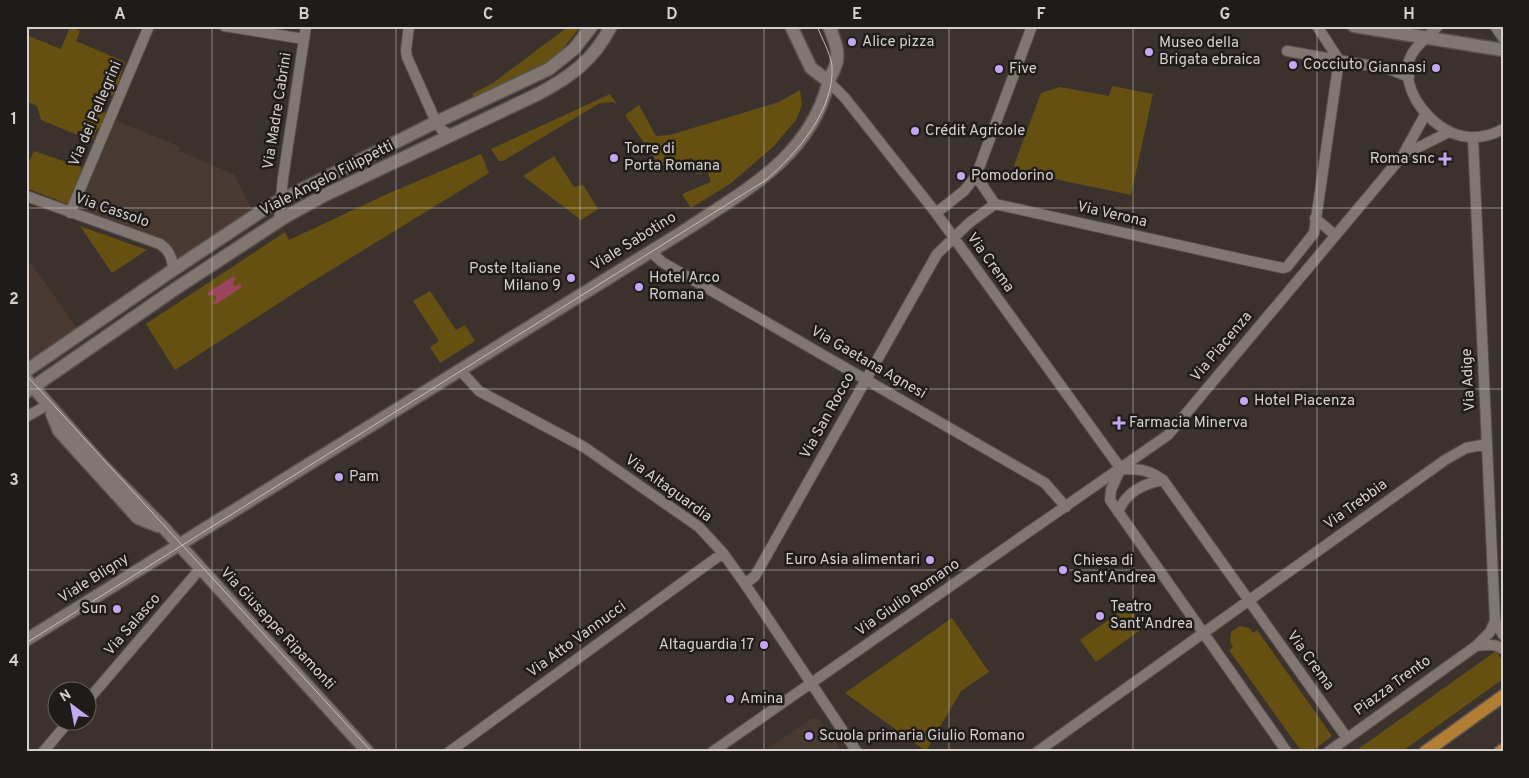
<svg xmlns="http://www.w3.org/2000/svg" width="1529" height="778" viewBox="0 0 1529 778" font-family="Overpass,sans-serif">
<rect width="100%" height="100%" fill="#3b322e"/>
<path fill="#483931" d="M111 118 180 147 179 151 234 174 254 214 174 268 171 254 72 212Z
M27 258 80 332 26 369V259Z
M812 718 821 720 843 752H763Z"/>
<path fill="#655012" d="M569 26H581C574 34 568 43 561 51 540 72 501 84 474 97L472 94 493 83Z
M70 27 80 31 76 41 125 62C120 73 120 83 115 94L103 98 100 106 107 115 103 126 97 129 92 141 41 120 37 106 26 101V35L61 49Z
M1112 86 1153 94 1131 195 1017 171 1014 165 1041 93 1060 87 1109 96Z
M800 90 802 105 796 120 773 147 730 184 691 208 682 194 711 182 708 172 697 174 692 158 660 166 625 115 639 105 656 136 670 135 779 102Z
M610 94 617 104 612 102 600 103 503 161H499L491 149Z
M34 151 81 167 82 172 68 204 26 188V168Z
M481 154 489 173 310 283 175 370 146 324 285 232 289 240 385 195Z
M554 156 574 187 583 185 598 209 581 220 523 176Z
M80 226 147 250 112 273Z
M430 291 456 330 465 325 475 341 440 363 430 347 439 341 413 301Z
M1128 606 1143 628 1096 662 1080 640Z
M952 618 989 672 961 691 926 751 845 693Z
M1240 626 1249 628 1253 633 1257 630 1332 736 1311 752H1302L1229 650 1233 647 1230 642 1231 632Z
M1496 651 1503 661V679L1401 752H1354Z"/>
<path fill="#9b445d" d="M234 276 236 279 233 282V285L236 286 240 284 242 287 215 305 213 302 216 299V296L213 295 209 296 207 293Z"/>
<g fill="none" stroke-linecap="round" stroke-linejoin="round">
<g stroke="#58514d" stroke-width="12">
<path id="street" d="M224 26 304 39
M409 26 406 50 407 57 436 122 442 130 451 136
M1317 26 1339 60
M1438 26C1428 37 1413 47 1409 61 1401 93 1433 130 1462 136 1475 139 1491 136 1503 129
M1495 26 1503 38
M1287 51 1389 69 1409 77
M828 81 845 98 936 213 1121 469
M1403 155 1449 132
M976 176 995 204
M26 196 160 244C169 250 173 259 173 270
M70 213 149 26
M936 213 964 191 976 176 1032 26
M1315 218 1335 235
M279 220 283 178 306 26
M650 251 662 262 1045 483 1066 507
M460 370 479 391 584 447 699 527 723 553 745 584 857 752
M26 417 49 404
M1121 469C1139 469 1148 469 1163 480L1347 738
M1120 470 1111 490 1110 500 1287 752
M1118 512C1127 491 1143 484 1163 480
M745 584 755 576 937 254 969 223 995 204 1250 261 1283 268 1287 267 1314 233 1339 60
M1495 621 1503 635
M1476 646C1486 645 1494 643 1503 649
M88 700 200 569
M43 752 70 720
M449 752 723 553
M712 752 1168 435 1403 155 1426 113
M1037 752 1445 460 1466 448 1487 444
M1328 752 1476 646 1490 632 1495 621 1473 138"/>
</g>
<g stroke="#58514d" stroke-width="15">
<path id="secondary" d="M791 26 811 68 828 81
M1354 26 1503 50
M26 371 173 270 269 206 426 127 549 69 574 49 592 26
M26 379 101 464 163 527 368 752
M26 392 175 289 285 217 325 195 538 94C570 77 594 60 611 26
M52 414 59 431 138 518 158 526
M26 640 687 229C746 190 809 157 828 84 829 78 833 73 835 67 841 53 834 39 829 26"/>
</g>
<g stroke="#58514d" stroke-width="15">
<path id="primary" d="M1425 752 1503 696
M1500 752 1503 750"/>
</g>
<use href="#street" stroke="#817772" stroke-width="10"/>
<use href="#secondary" stroke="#817772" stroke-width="12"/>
<use href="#primary" stroke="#b17e34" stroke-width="12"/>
<path stroke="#c4bdba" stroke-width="1" d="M26 375 372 752
M26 643 766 180C796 154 835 110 832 66 830 52 822 39 817 26"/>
</g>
<path fill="none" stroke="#d6d0cd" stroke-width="1" stroke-opacity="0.55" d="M212 26V752M396 26V752M580 26V752M764 26V752M949 26V752M1133 26V752M1317 26V752M26 208H1503M26 389H1503M26 570H1503"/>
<g fill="#c2a8f3" stroke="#1f1b19" stroke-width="2">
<circle cx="852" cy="42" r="5"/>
<circle cx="1149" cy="52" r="5"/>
<circle cx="1293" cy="65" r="5"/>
<circle cx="1436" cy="68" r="5"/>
<circle cx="999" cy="69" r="5"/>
<circle cx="915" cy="131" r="5"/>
<circle cx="614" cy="158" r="5"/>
<path d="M1442.5 151.5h5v5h5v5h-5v5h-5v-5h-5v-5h5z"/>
<circle cx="961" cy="176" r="5"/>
<circle cx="571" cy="278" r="5"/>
<circle cx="639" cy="287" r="5"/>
<circle cx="1244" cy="401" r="5"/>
<path d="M1116.5 415.5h5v5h5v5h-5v5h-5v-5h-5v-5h5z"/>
<circle cx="339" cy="477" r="5"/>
<circle cx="930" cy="560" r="5"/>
<circle cx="1063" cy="570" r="5"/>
<circle cx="117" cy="609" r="5"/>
<circle cx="1100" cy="616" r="5"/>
<circle cx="764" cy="645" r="5"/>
<circle cx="730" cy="699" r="5"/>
<circle cx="809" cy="736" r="5"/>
</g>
<g text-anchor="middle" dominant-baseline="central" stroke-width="5" stroke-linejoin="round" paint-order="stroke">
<g font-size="15" fill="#d6d0cd" stroke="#1f1b19" text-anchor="start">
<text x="862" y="42">Alice pizza</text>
<text x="1159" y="43">Museo della<tspan x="1159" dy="17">Brigata ebraica</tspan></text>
<text x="1303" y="65">Cocciuto</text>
<text x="1426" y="68" text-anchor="end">Giannasi</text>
<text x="1009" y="69">Five</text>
<text x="925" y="131">Crédit Agricole</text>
<text x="624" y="149">Torre di<tspan x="624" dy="17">Porta Romana</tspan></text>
<text x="1435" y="159" text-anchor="end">Roma snc</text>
<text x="971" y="176">Pomodorino</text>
<text x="561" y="269" text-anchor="end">Poste Italiane<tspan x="561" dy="17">Milano 9</tspan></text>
<text x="649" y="278">Hotel Arco<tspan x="649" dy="17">Romana</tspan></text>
<text x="1254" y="401">Hotel Piacenza</text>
<text x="1129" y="423">Farmacia Minerva</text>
<text x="349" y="477">Pam</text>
<text x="920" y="560" text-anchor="end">Euro Asia alimentari</text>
<text x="1073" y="561">Chiesa di<tspan x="1073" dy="17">Sant'Andrea</tspan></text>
<text x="1110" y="607">Teatro<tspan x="1110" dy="17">Sant'Andrea</tspan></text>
<text x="107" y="609" text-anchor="end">Sun</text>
<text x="754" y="645" text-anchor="end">Altaguardia 17</text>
<text x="740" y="699">Amina</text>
<text x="819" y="736">Scuola primaria Giulio Romano</text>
</g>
<g font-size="15" fill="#d6d0cd" stroke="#1f1b19">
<text transform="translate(278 111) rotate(-81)">Via Madre Cabrini</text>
<text transform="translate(96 114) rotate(-67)">Via dei Pellegrini</text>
<text transform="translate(327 179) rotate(-27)">Viale Angelo Filippetti</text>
<text transform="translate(112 211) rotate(19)">Via Cassolo</text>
<text transform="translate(1112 215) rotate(13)">Via Verona</text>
<text transform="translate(634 242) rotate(-32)">Viale Sabotino</text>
<text transform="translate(990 263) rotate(54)">Via Crema</text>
<text transform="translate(1222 347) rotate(-50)">Via Piacenza</text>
<text transform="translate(868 363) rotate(30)">Via Gaetana Agnesi</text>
<text transform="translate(1469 380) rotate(-93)">Via Adige</text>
<text transform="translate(828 416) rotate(-61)">Via San Rocco</text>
<text transform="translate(668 489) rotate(36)">Via Altaguardia</text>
<text transform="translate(1356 505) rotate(-36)">Via Trebbia</text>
<text transform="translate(94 579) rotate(-32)">Viale Bligny</text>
<text transform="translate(908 598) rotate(-35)">Via Giulio Romano</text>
<text transform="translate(133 625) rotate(-49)">Via Salasco</text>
<text transform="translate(277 629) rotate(47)">Via Giuseppe Ripamonti</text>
<text transform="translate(577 640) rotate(-36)">Via Atto Vannucci</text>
<text transform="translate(1310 661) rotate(54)">Via Crema</text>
<text transform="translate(1393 686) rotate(-36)">Piazza Trento</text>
</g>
</g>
<rect width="1529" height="778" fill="none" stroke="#1f1b19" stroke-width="55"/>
<g transform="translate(72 706) rotate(328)"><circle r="24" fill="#1f1b19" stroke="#686361"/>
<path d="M0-4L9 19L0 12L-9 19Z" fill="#c2a8f3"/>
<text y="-8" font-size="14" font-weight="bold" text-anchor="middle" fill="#d6d0cd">N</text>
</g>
<rect x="28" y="28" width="1474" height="722" fill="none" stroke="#d6d0cd" stroke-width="2"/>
<g font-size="16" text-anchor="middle" font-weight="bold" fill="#d6d0cd">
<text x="120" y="19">A</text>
<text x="304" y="19">B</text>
<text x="488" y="19">C</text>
<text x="672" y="19">D</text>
<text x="857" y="19">E</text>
<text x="1041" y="19">F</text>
<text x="1225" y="19">G</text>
<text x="1409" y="19">H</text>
<text x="14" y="124">1</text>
<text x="14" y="304">2</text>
<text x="14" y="485">3</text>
<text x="14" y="666">4</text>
</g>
</svg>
